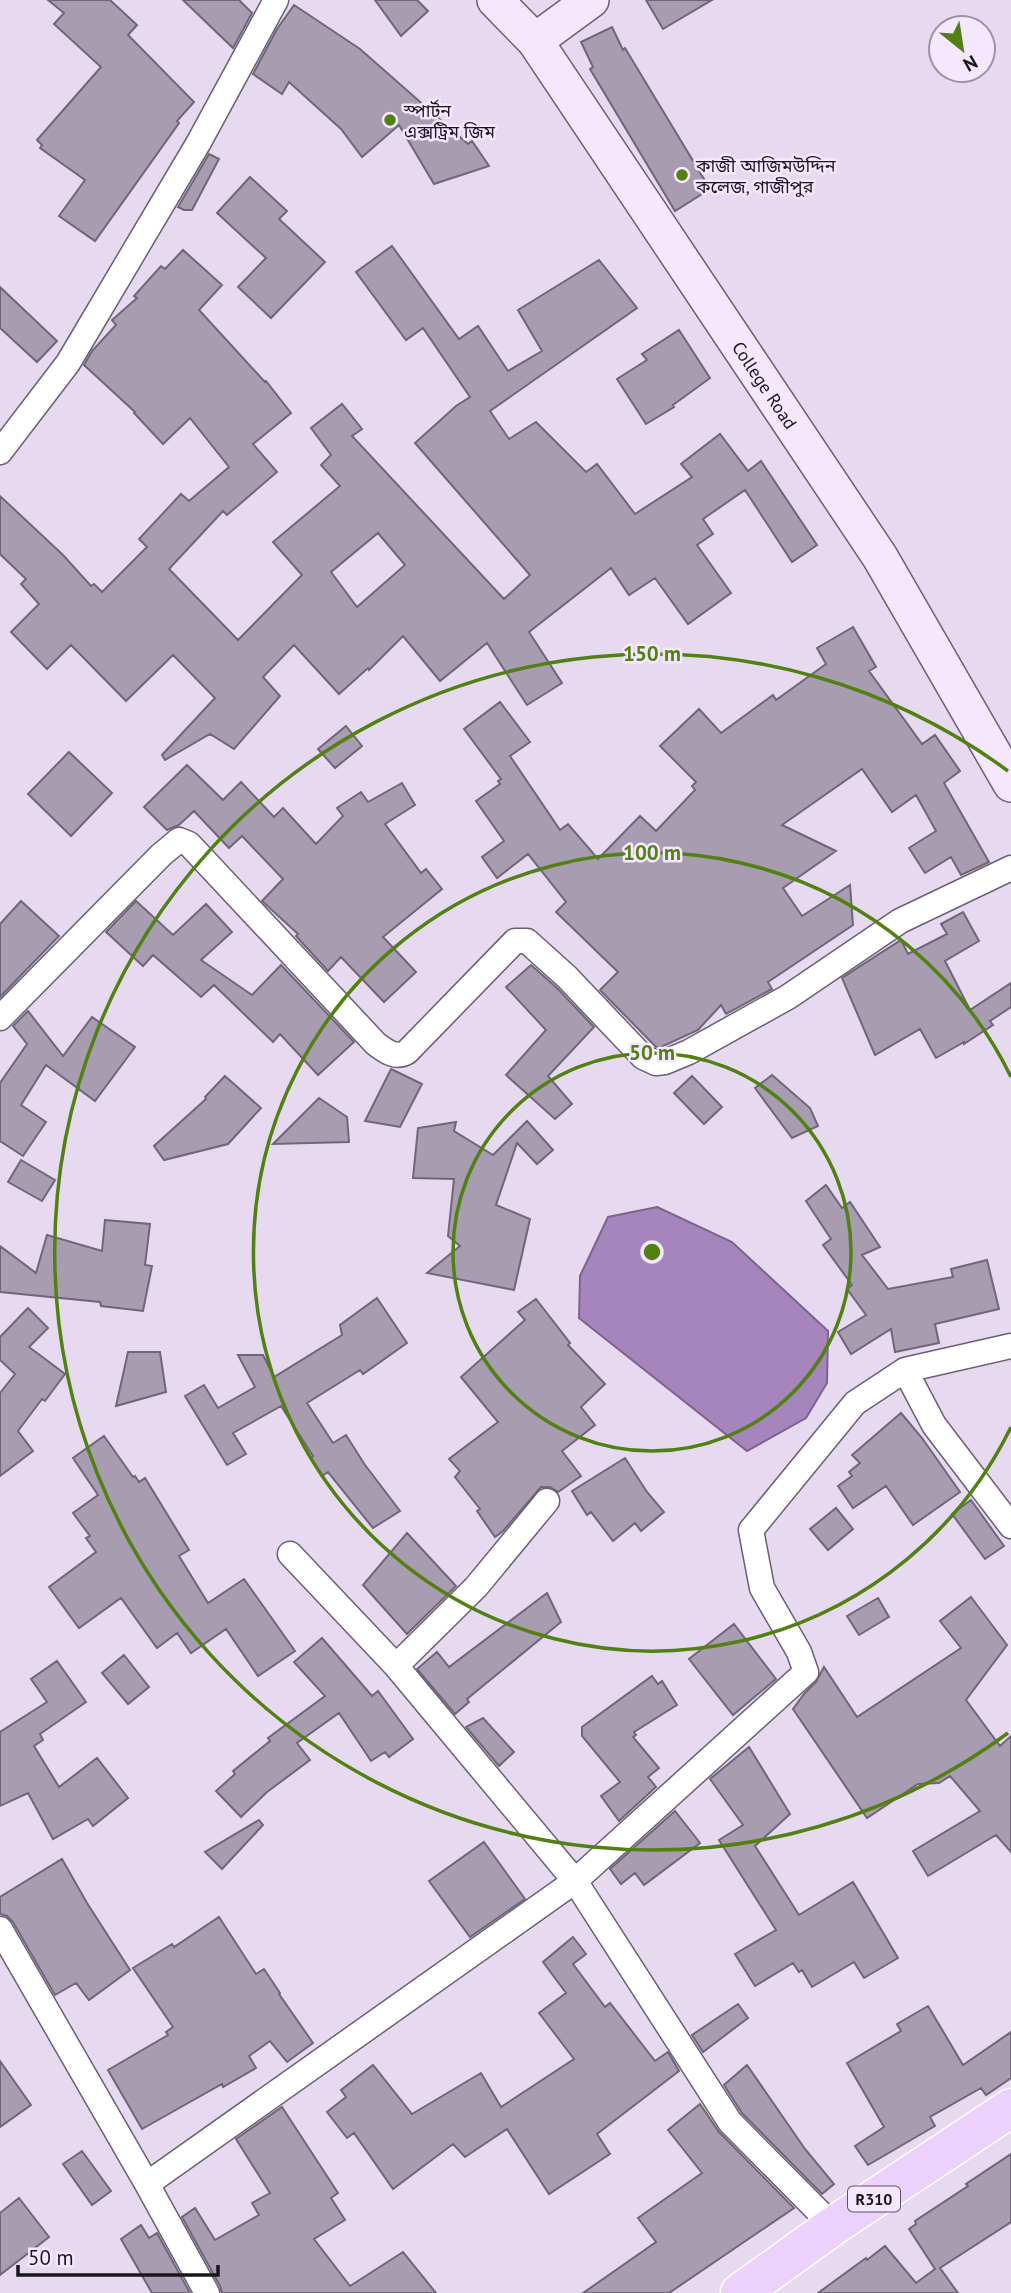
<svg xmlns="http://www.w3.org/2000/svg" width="1011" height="2293" viewBox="0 0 1011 2293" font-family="'PT Sans','Noto Sans Bengali',sans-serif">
<rect width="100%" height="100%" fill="#e7daf0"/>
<path fill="#a685bc" stroke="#7c648d" stroke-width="2" d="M657 1207 732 1242 828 1331 827 1383 806 1418 747 1451 579 1318 580 1276 608 1217Z"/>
<path fill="#a89cb1" stroke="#716579" stroke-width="2" fill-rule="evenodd" d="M48 0H110L137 25 128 35 194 102 177 121 179 123 95 241 59 216 85 180 40 148 42 145 37 140 101 67 54 24 64 13Z
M183 0H239L252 13 233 48Z
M375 0H417L428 11 401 36Z
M646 0H712L663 29Z
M294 5 360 49 468 144 472 141 489 166 434 184 399 125 362 157 341 129 289 82 282 94 253 74 277 29Z
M612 27 623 50 625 48 710 189 675 211 590 69 593 67 581 42Z
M209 154 219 159 192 210H184L178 207Z
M250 177 287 211 279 219 325 262 271 318 238 287 266 258 217 213Z
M392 246 459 339 478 326 508 371 542 351 518 310 599 260 637 308 490 411 509 439 536 422 586 472 597 464 635 514 692 477 681 464 720 434 748 471 761 461 817 545 792 562 745 490 703 519 713 534 697 545 731 593 688 624 655 578 629 595 611 568 529 632 562 683 527 705 487 643 440 681 403 636 369 670 368 668 339 694 294 645 263 677 280 696 234 749 210 734 165 760 162 755 215 698 173 655 126 701 71 645 47 669 11 632 39 604 21 584 26 579 0 554V496L63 555 91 586 94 584 102 592 147 547 139 539 181 494 189 501 229 467 190 418 163 444 134 413 135 412 84 365 92 351 116 325 112 320 137 298 134 296 161 266 165 269 183 250 222 285 199 310 265 382 266 381 291 413 253 444 277 472 227 515 223 511 169 569 238 640 302 575 273 542 340 486 321 465 331 455 311 428 342 404 362 429 352 436 504 599 530 575 415 443 456 406 470 397 423 328 406 340 356 272ZM378 533 405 565 357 607 331 572Z
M0 287 57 341 37 362 0 328Z
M679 330 710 378 673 405 674 407 646 424 617 379 647 360 642 354Z
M853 627 876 667 869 671 922 744 935 735 960 771 944 783 989 862 961 875 951 857 925 873 909 848 936 831 916 795 892 812 862 769 782 825 836 851 783 888 802 916 850 885 853 925 768 982 772 989 726 1014 721 1005 698 1030 661 1047H656L600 990 618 972 556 912 566 902 528 854 497 878 482 857 504 841 476 801 500 784 498 781 501 779 464 729 500 702 530 742 510 756 560 830 568 824 598 859 640 816 656 831 695 790 692 786 696 782 660 746 699 709 721 733 773 695 776 700 826 664 817 648Z
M346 726 362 746 335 768 318 749Z
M69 752 112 793 71 836 28 794Z
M187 765 223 800 241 782 274 817 283 808 316 844 343 816 337 808 361 792 368 802 402 783 415 805 385 824 421 873 426 869 442 889 383 937 416 972 384 1002 341 957 328 971 296 936 298 934 262 901 283 879 242 836 229 848 194 811 179 825 167 830 144 807Z
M21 901 59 936 0 997V924Z
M136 901 173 935 206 904 232 932 201 960 252 995 281 965 354 1042 318 1075 280 1034 273 1042 214 985 201 997 153 955 143 966 106 932Z
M963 912 979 941 945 961 970 1010 1011 983V1007L990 1021 993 1025 964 1044V1042L936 1058 920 1029 875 1055 842 978 901 940 908 954 947 934 941 924Z
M531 965 557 988 594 1027 548 1076 572 1104 555 1119 506 1075 546 1030 506 987Z
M28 1011 63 1056 92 1017 135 1047 95 1101 46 1065 21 1105 46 1122 23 1156 0 1141V1083L27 1044 13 1026Z
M391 1069 422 1084 400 1127 365 1121Z
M772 1075 810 1108 818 1126 792 1138 755 1088Z
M225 1076 261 1108 228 1144 164 1160 154 1146 206 1099 205 1097Z
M692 1076 722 1107 704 1124 674 1093Z
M319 1098 347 1117 349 1142 273 1144Z
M527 1121 553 1150 537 1164 517 1143 496 1205 530 1219 514 1290 427 1273 460 1246 448 1236 454 1179 413 1178 418 1128 456 1122 454 1131 493 1155Z
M21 1160 55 1180 42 1201 8 1182Z
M826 1185 842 1208 850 1202 880 1247 862 1255 888 1289 953 1277 951 1269 987 1260 999 1309 935 1324 939 1343 895 1352 891 1329 851 1354 838 1332 866 1315 847 1289 852 1285 823 1245 831 1239 806 1201Z
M105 1220 150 1224 145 1265 152 1266 143 1311 101 1306 100 1302 0 1292V1246L36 1273 47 1235 102 1251Z
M377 1298 407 1343 363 1374 360 1370 307 1403 333 1443 346 1435 365 1465 400 1511 373 1528 328 1472 322 1476 311 1458 313 1456 281 1406 233 1433 246 1454 227 1465 185 1396 204 1385 218 1408 255 1387 238 1355H263L274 1377 342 1335 340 1325Z
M536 1299 570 1343 568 1345 605 1384 581 1407 595 1425 562 1451 581 1476 558 1492 550 1487H541L503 1531 495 1537 477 1511 480 1509 455 1477 460 1471 449 1459 498 1422 461 1377 525 1320 518 1312Z
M28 1308 48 1328 29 1347 65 1374 45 1401 42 1399 18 1431 33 1451 0 1476V1393L15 1374 0 1360V1337Z
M128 1352H160L166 1392 116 1406Z
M901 1413 922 1438 960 1492 913 1525 886 1486 853 1508 838 1486 852 1476 849 1472 860 1463 852 1455Z
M104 1436 133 1477 135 1476 139 1482 145 1478 189 1550 179 1556 208 1603 244 1579 295 1651 258 1676 226 1629 191 1653 177 1633 157 1648 121 1598 79 1628 49 1587 96 1552 86 1538 90 1536 73 1513 98 1495 73 1458Z
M625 1458 647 1492 664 1512 641 1531 635 1523 613 1541 591 1512 587 1515 572 1491Z
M971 1500 1004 1546 985 1559 952 1514Z
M836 1508 853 1529 828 1550 810 1529Z
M407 1533 456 1586 407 1634 363 1585Z
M547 1593 561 1622 467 1699 469 1702 455 1714 417 1669 437 1652 449 1667Z
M971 1597 1007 1645 966 1700 1000 1746 1011 1736V1852L996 1835 928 1876 913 1851 980 1811 950 1776 939 1783 918 1784 867 1818 793 1709 804 1694 816 1682 824 1667 857 1717 961 1648 940 1621Z
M878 1598 889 1617 859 1635 847 1616Z
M734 1624 776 1679 733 1715 689 1659Z
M322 1638 372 1696 378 1691 413 1739 389 1757 385 1752 371 1761 339 1713 297 1743 310 1760 267 1792 241 1817 216 1791 235 1774 233 1771 270 1741 268 1738 325 1696 294 1662Z
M124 1655 149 1687 128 1704 102 1673Z
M57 1661 86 1702 40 1734 43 1740 34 1746 59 1787 97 1758 128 1798 93 1826 88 1819 53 1839 28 1793 0 1806V1732L47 1702 31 1679Z
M652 1676 658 1684 662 1681 677 1705 634 1732 636 1735 633 1737 659 1768 648 1777 656 1787 619 1821 601 1796 620 1782 582 1736V1727Z
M483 1718 514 1752 499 1766 466 1727Z
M749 1747 790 1814 755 1846 799 1915 853 1882 898 1958 864 1978 854 1962 812 1987 802 1970 799 1972 793 1963 755 1986 735 1954 776 1930 719 1840 743 1825 710 1779Z
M675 1811 700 1843 644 1885 635 1873 621 1884 610 1869Z
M259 1820 263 1825 222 1869 205 1852Z
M484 1842 525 1899 470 1937 429 1881Z
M62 1859 87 1903 130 1970 89 2000 76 1983 55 1995 13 1922 7 1916 0 1914V1897Z
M219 1917 256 1974 264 1969 280 1993 279 1994 313 2043 287 2062 270 2041 249 2056 256 2068 223 2087 222 2084 142 2129 108 2070 168 2035 166 2032 173 2027 133 1968 172 1944 174 1947Z
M573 1937 586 1954 573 1964 605 2007 610 2003 655 2061 668 2052 679 2071 597 2134 610 2154 549 2194 507 2129 465 2157 453 2144 393 2189 354 2133 347 2138 327 2112 346 2097 341 2090 373 2065 412 2114 481 2073 501 2107 574 2059 539 2013 566 1993 543 1962Z
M738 2004 748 2018 703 2052 692 2035Z
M928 2006 963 2065 1011 2032V2078L986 2095 981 2088 930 2117 935 2126 868 2165 855 2146 884 2127 847 2063 901 2031 897 2024Z
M0 2061 31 2105 0 2127Z
M747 2065 805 2149 834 2184 822 2194 742 2113 724 2085Z
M700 2104 719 2132 794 2208 669 2293H583L656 2242 638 2218 702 2173 668 2130Z
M282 2107 338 2193 331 2198 345 2220 314 2239 350 2286 403 2252 436 2293H222L220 2286 182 2217 195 2208 215 2240 259 2215 252 2203 270 2193 236 2139Z
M82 2151 111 2191 92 2205 63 2164Z
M1011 2154V2222L940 2268 958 2293H818L866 2258 867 2260 885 2246 916 2283 935 2269 909 2229 916 2224 915 2221 968 2186 966 2184Z
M19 2198 49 2237 0 2275V2213Z
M141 2225 149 2238 157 2233 190 2293H152L121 2239Z"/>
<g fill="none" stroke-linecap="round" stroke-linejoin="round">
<g stroke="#6b5f73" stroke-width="27">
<path id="street" d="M0 452 68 363 199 142 276 0
M0 1018 161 855 179 840 189 844 376 1044C386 1051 395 1059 407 1052L515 941H527L567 977 643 1057 656 1063 665 1062 689 1052 788 997 900 921 1011 868
M905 1370 1011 1346
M290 1554 396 1666 575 1881 730 2122 833 2226
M396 1666 476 1587 547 1501
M0 1929 147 2184 207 2293
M147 2184 575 1881 806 1672 799 1652 762 1588 751 1530 855 1403 905 1370 934 1425 1011 1526"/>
</g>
<g stroke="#6b5f73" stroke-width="38">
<g id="secondary">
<path id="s1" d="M495 0 535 41 880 557 1011 784"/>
<path d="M535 41 591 0"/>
</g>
</g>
<g stroke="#fff" stroke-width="41">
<path id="primary" d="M740 2293 833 2226 1011 2108"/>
</g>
<use href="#street" stroke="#fff" stroke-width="24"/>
<use href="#secondary" stroke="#f5e8fd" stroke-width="35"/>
<use href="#primary" stroke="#ebd1fb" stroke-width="38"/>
</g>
<g fill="none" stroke="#508112" stroke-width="3.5">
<circle cx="652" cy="1252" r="199"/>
<path d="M1011 1427A399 399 0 1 1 1011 1077"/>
<path d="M1008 1733A598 598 0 1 1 1008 771"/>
</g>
<g fill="#508112" stroke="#f5e7fe" stroke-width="2.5">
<circle cx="390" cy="120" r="7"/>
<circle cx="682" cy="175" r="7"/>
</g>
<g text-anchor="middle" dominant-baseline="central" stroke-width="5" stroke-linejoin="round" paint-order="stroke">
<rect fill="#f5e7fe" stroke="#5c5561" stroke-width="2" x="848" y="2186.5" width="52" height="25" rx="5"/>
<g font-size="16" font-weight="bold" fill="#1a161e">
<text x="874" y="2199">R310</text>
</g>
<g font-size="18" fill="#1a161e" stroke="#f5e7fe" text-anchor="start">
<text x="404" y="110">স্পার্টন<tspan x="404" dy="21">এক্সট্রিম জিম</tspan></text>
<text x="696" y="165">কাজী আজিমউদ্দিন<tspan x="696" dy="21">কলেজ, গাজীপুর</tspan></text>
</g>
<g font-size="18" fill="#1a161e" stroke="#f5e7fe">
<text stroke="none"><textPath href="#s1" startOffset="471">College Road</textPath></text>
</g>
</g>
<circle cx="652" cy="1252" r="10" fill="#508112" stroke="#f5e7fe" stroke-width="3.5"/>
<g font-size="21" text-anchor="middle" font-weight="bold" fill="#508112" stroke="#f5e7fe" stroke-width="5" stroke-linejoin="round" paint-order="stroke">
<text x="652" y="661">150 m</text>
<text x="652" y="860">100 m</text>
<text x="652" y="1060">50 m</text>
</g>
<g transform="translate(962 49) rotate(150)"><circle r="33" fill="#f5e7fe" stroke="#9d93a4" stroke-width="2"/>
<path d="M0-5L12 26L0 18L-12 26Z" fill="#508112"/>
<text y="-10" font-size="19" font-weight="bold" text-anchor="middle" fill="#1a161e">N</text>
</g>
<path d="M18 2265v10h200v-10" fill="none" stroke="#1a161e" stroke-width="3.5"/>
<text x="28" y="2265" font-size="21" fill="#1a161e" stroke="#f5e7fe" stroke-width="5" paint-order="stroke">50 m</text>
</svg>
